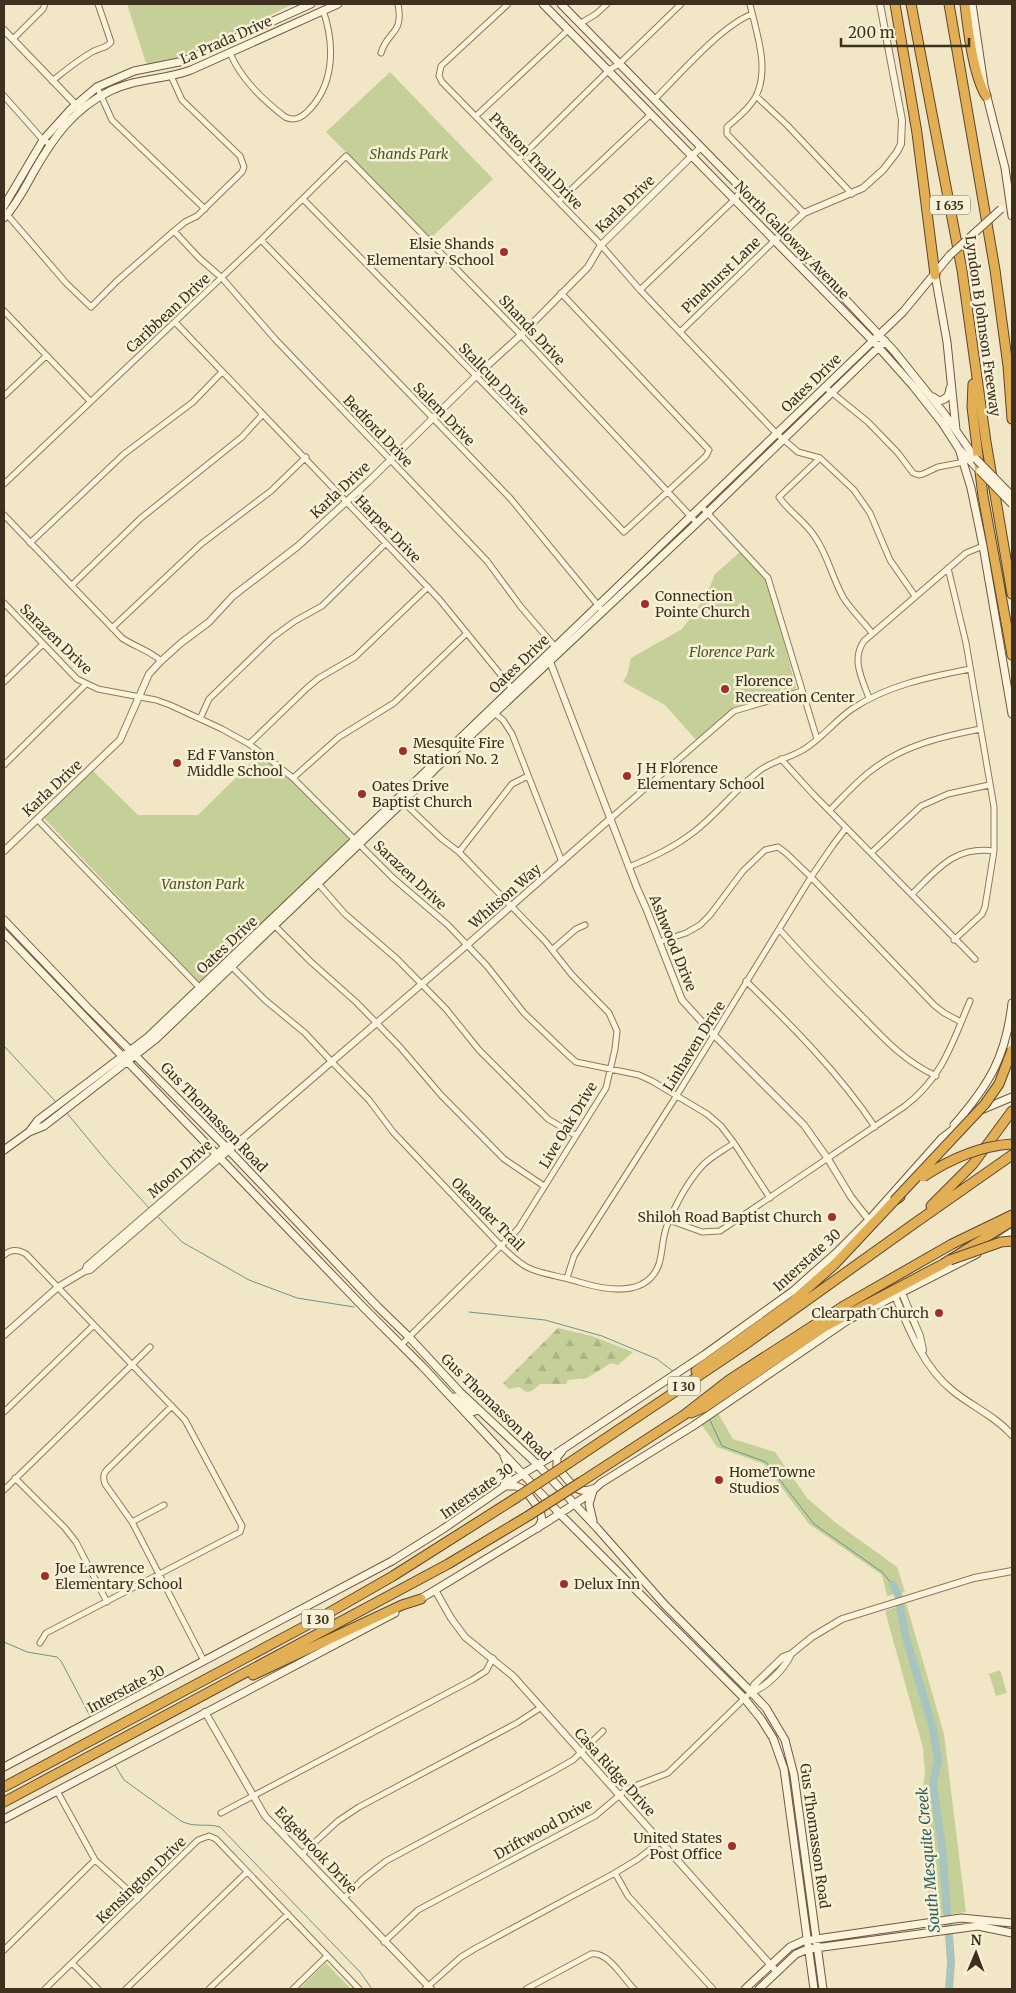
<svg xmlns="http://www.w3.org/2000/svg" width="1016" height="1993" viewBox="0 0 1016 1993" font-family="Merriweather,serif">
<defs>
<pattern id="forest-firs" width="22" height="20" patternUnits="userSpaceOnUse" patternTransform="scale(1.25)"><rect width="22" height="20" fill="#c5d099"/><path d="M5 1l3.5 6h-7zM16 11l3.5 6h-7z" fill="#aab383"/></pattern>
</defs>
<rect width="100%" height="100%" fill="#f1e7c6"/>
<path fill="#c5d099" d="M127 4H293L180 59 147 66Z
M390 72 493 179 431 238 326 132Z
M740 552 765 577 768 583 796 687 795 689 734 707 697 741 665 705 623 682 627 675 631 658 682 629 706 596 715 574Z
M260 754 298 786 347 836 348 840 201 982 197 980 44 818 93 771 138 815H198Z
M716 1410 733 1439 775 1452 807 1498 836 1523 897 1567 905 1592 887 1596 882 1575 809 1524 764 1464 717 1447 699 1421Z
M906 1603 944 1734 966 1912 930 1917 920 1807 925 1773 923 1748 885 1611Z
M1000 1670 1007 1693 996 1696 989 1674Z
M326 1963 351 1989H299Z"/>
<path fill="url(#forest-firs)" d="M558 1328 592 1336 633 1352 618 1365 611 1363 587 1378 568 1380 566 1384H540L532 1391 526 1392 519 1387 509 1389 503 1383Z"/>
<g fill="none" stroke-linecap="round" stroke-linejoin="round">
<path stroke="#6e938d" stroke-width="1" d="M4 1046 56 1102
M66 1112 109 1164 150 1209
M156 1215 182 1242 249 1280 297 1298 354 1307
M469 1312 545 1320 602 1336 657 1359 674 1372
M709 1418 722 1446 766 1462 814 1524 882 1572 893 1585
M4 1642 27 1652 57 1657 61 1661 90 1716
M115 1765 124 1780 181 1821C194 1828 207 1823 220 1827L360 1972 372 1989"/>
<path stroke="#a8c4be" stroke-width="8" d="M893 1585 898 1594 905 1634 933 1729 938 1760 933 1784 942 1846 951 1962 949 1989"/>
<g stroke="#8d7a5b" stroke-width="7">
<path id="minor" d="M508 4 441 66 439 76 442 82 601 245 640 290 776 433 798 452 820 458 854 490 870 513 890 560 915 596
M750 4C756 32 770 68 756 96 750 108 737 118 727 127V134L804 213
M581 23 596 14 607 4
M13 39 43 9 45 4
M230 53C241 79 262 99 285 117 293 121 299 119 306 113 335 86 335 45 323 10
M381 53C387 31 404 35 398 4
M52 81C66 70 79 59 94 51 100 48 107 48 111 42L98 4
M97 87 112 120 205 209
M4 96 43 140 50 144
M756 96 787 125 852 194
M655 99C680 74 721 26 752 14
M476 116 568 30
M518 160 609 70 619 64 681 4
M304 200 522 423 624 532 706 456 709 450 561 293
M559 201 651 114
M4 211 66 283 91 307 117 281 174 231 185 222 197 216 242 172 244 167 240 156 182 100 171 76
M174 231 199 258 222 278 275 339 487 561 521 607 557 649
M261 240 510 498 602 610
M640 290 735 199 742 189
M4 311 90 401
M175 322 439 599 514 691
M680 332 775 240
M825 387 868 422 898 453 913 473 919 475 923 474 938 467 964 462
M4 396 46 356
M820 458 779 497C789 512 805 521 815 537 828 556 832 577 843 597 851 610 863 621 872 633
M4 484 261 240 346 156 521 335 697 523
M701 506 768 578 817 739
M4 515 122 638C135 647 149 650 161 661
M30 543 124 454 193 402 222 372
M948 568 966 643 994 807V851L985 907 982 914 954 940
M72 585 141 518 242 437 263 414
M4 603 77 679 98 689 156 700 170 705 222 729 249 744 273 762 293 778 393 878 448 925 487 966 524 1013 568 1055 576 1062 639 1075 652 1081 707 1114 721 1126 734 1143 770 1198
M112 628 201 544 271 491 306 457
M4 682 43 644
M869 698C862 679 851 659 864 641L966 553 983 546
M493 712 503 720 512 734 562 862
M200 719 209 699 273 637 295 621 322 606 386 543
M249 744 307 688 319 678 355 657 428 587
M781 759 813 794 975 959
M4 765 86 684
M293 778 339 737 394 703 467 633
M401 800 442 839 459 852 545 941 572 975 609 1013 617 1031 615 1049 606 1088 518 1229 401 1345
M830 810C843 797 857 781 872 770 904 745 941 737 980 729
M37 819 201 989
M610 819 734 711 802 691
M459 852 512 784 528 776
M871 853 921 806 948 794 989 785
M629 867C653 857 675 847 695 831 718 813 736 789 759 771 773 760 792 758 806 748 823 737 836 720 852 709 888 685 929 677 970 669
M316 881 345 914 397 959 446 1009 479 1050 548 1119 575 1135
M912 894C938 869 954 846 994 851
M275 926 311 962 356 1002 400 1047 441 1095 504 1159 544 1186
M779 929C803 956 828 982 853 1007 881 1035 900 1059 936 1076
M659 942 686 933 700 925 710 915 743 871 765 850 778 847 786 853 811 877 934 1005 944 1013 961 1022
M552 950 576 929 585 925
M231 966 265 1000 305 1033 331 1061 369 1100 393 1132 501 1246C510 1254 520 1265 531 1269 546 1275 564 1277 579 1282 605 1290 647 1298 659 1264 663 1251 662 1236 668 1223 676 1204 689 1180 703 1165 712 1156 724 1150 734 1143
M746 981C792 1026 839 1073 875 1127
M669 1220 702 1232 720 1231 905 1106C943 1077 952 1043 970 1001
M4 1255C11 1249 18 1249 26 1254L185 1420 242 1526 240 1532 46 1633 40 1643
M567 1278 574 1256 677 1095 811 877 833 845 846 828
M172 1406 111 1466C104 1472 102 1475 105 1484L132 1522 204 1661
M4 1412 94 1325
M15 1478 65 1528 76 1542 107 1602
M4 1490 150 1347
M132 1522 164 1505
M57 1791 95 1860 138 1899
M221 1813 472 1680 486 1671 493 1658
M302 1854 338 1821 359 1807 517 1723 540 1708
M615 1873 628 1896 713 1989
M344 1898 363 1879 386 1861 554 1771 573 1760 603 1731
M384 1942 418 1910 595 1816 627 1789 668 1773 751 1692
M4 1950 95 1860
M72 1963 98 1989
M45 1989 198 1840 209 1836 216 1839 359 1989
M126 1989 247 1872
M209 1989 288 1914
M293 1989 327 1956
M425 1989 461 1957 476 1948 615 1873 638 1859 660 1842
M526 1989 591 1954C608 1951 623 1978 634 1989"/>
</g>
<g stroke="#8d7a5b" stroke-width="8">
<path id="tertiary" d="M4 30 79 108
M775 240 804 213 863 188 883 170 897 152 901 144 902 120 880 4
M549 659 637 888 646 908 682 1000 713 1034 804 1125 828 1159 851 1197 869 1220
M4 851 120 740 149 674 161 661 181 643 209 622 233 596 298 546 368 482 476 376 521 335 588 267 601 245 701 147
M85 1271 87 1266 212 1158 225 1146 231 1145
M902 1293 920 1336 923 1350
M895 1296C909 1330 924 1368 953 1391 973 1407 995 1416 1012 1435
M4 1335 58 1287 85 1271 90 1270 467 945 610 819
M435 1590 451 1618 465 1637 513 1676 777 1972
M751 1692 754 1685 783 1657 791 1654 812 1637 842 1619 974 1578 1012 1571
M751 1692C766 1688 785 1668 791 1654
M205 1712 265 1816 431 1989"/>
</g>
<g stroke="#6f5a3e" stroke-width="9">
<path id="secondary" d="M543 4 873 341 913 386 943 424 959 449 980 471
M561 4 742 189 894 351 943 412 976 459
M972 4 984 85 1005 168 1012 216
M4 206 43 140 70 110 97 87 134 71 184 61 311 4
M4 218C16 205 25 188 33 173 53 138 73 109 110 91 136 78 165 80 191 70L338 4
M935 275 947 342 956 430
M933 397 939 401C947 399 949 396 950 388
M960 452 971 488 983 546 1012 714
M4 920 87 1007 225 1146 378 1307 409 1337 460 1392 538 1465 597 1528 665 1605 751 1692 766 1708 785 1740 794 1775 823 1989
M4 933 363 1307 422 1366 560 1514 744 1698 761 1719 773 1738 784 1769 814 1989
M981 1110 1012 1097
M954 1125C989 1085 1006 1057 1012 1003
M29 1132 44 1126 156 1039 403 802 435 769 697 523 885 341
M4 1150 29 1132 38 1120 148 1037 368 827 903 312 950 255
M997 1242 1012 1232
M455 1397 472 1412 479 1410
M562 1451 557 1457V1467C567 1478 576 1496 592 1489
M504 1485C511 1475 509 1467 504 1456
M506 1486H516L525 1490 540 1510 542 1520 538 1528
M593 1491 589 1504 593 1521
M417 1601 547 1522 588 1495 601 1483 693 1426 848 1320 977 1254
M4 1767 392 1561 443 1529 524 1473 551 1457 704 1355 793 1291 838 1251 869 1220 942 1138 968 1118
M4 1819 395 1613
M745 1989 790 1947 803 1941 961 1918 1012 1923
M759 1989 796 1954 808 1949 978 1926 1012 1933"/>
</g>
<g stroke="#5b472f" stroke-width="11">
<path id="motorway" d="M895 4 917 133 935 275
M911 4 962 270 986 442 1012 594
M949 4 995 270 1008 366 1012 419
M965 4C968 30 973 74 986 96
M973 384 972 407 983 496 1012 655
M931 1206 973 1164 1012 1111
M696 1371 791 1303 834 1265 894 1201 900 1197
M691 1413 705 1407 824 1327 943 1264 1012 1221
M569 1463 743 1346 915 1223 1012 1155
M581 1482 684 1415 729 1380 842 1307 952 1244 1012 1215
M253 1675 402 1605 421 1599
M4 1787 311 1623 393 1576 516 1498
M4 1802 448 1564 528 1516"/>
</g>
<use href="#minor" stroke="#fbf3db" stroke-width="5"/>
<use href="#tertiary" stroke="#fbf3db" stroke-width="6"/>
<use href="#secondary" stroke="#fbf3db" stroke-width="7"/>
<use href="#motorway" stroke="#e3af54" stroke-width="9"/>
<g stroke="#6f5a3e" stroke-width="9" stroke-linecap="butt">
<path id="secondary-bridge" d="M950 255 1001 209
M976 459 1012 496
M980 471 1012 504"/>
</g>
<g stroke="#5b472f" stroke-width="11" stroke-linecap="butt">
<path id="motorway-bridge" d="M923 1177C950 1159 979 1146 1012 1144
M894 1201 985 1104 999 1084 1012 1050
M950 1260 1001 1242 1012 1241
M516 1498 569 1463
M528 1516 581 1482"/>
</g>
<use href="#secondary-bridge" stroke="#fbf3db" stroke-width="7"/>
<use href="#motorway-bridge" stroke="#e3af54" stroke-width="9"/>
</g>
<g fill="#a03027" stroke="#f7f1d7" stroke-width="2">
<circle cx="504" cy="252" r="5"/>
<circle cx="645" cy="604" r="5"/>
<circle cx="725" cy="689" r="5"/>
<circle cx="403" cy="751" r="5"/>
<circle cx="177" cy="763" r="5"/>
<circle cx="627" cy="776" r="5"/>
<circle cx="362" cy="794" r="5"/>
<circle cx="832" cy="1217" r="5"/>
<circle cx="939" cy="1313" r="5"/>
<circle cx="719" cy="1480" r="5"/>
<circle cx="45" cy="1576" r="5"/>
<circle cx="564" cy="1584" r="5"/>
<circle cx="732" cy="1846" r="5"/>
</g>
<g text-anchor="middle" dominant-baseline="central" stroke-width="5" stroke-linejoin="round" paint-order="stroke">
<g fill="#f7f1d7" stroke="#756a56" stroke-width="1">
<rect x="930" y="195.5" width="40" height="19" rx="4"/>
<rect x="668" y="1376.5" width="32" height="19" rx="4"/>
<rect x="302" y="1609.5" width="32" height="19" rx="4"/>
</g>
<g font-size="12" font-weight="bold" fill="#3d301f">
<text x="950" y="205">I 635</text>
<text x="684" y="1386">I 30</text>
<text x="318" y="1619">I 30</text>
</g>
<g font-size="14" fill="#3d301f" stroke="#f7f1d7">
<text transform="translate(226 40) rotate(-24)">La Prada Drive</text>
<text transform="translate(536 161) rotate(46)">Preston Trail Drive</text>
<text transform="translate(625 204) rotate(-44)">Karla Drive</text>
<text transform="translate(792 240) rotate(46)">North Galloway Avenue</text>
<text transform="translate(721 275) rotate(-44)">Pinehurst Lane</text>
<text transform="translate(168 313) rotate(-43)">Caribbean Drive</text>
<text transform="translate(983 326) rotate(82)">Lyndon B Johnson Freeway</text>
<text transform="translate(532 330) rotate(47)">Shands Drive</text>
<text transform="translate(494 379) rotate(46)">Stallcup Drive</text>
<text transform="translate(811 383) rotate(-44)">Oates Drive</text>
<text transform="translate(444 414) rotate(46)">Salem Drive</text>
<text transform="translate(378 431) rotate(46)">Bedford Drive</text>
<text transform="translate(340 490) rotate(-43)">Karla Drive</text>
<text transform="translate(388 529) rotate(46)">Harper Drive</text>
<text transform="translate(56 639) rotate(44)">Sarazen Drive</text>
<text transform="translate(519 664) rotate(-44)">Oates Drive</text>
<text transform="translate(52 788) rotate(-43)">Karla Drive</text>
<text transform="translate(410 875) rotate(43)">Sarazen Drive</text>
<text transform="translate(505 896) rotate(-41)">Whitson Way</text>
<text transform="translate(673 943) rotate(68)">Ashwood Drive</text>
<text transform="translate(227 945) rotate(-43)">Oates Drive</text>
<text transform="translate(694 1046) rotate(-58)">Linhaven Drive</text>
<text transform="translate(214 1117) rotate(46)">Gus Thomasson Road</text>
<text transform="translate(568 1125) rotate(-59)">Live Oak Drive</text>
<text transform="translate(180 1169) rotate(-41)">Moon Drive</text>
<text transform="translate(488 1214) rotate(45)">Oleander Trail</text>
<text transform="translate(807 1260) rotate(-42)">Interstate 30</text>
<text transform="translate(496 1407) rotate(44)">Gus Thomasson Road</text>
<text transform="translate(477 1491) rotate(-35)">Interstate 30</text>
<text transform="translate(126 1689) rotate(-28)">Interstate 30</text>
<text transform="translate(615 1772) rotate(48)">Casa Ridge Drive</text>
<text transform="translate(543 1829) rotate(-29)">Driftwood Drive</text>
<text transform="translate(815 1836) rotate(82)">Gus Thomasson Road</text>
<text transform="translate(316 1850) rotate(47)">Edgebrook Drive</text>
<text transform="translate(141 1880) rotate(-44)">Kensington Drive</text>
</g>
<g font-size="14" font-style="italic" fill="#495a25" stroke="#f7f1d7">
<text x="409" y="154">Shands Park</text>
<text x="732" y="652">Florence Park</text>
<text x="203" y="884">Vanston Park</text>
</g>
<g font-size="14" fill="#3d301f" stroke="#f7f1d7" text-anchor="start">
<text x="494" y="244" text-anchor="end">Elsie Shands<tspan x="494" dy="16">Elementary School</tspan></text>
<text x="655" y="596">Connection<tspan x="655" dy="16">Pointe Church</tspan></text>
<text x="735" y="681">Florence<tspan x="735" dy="16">Recreation Center</tspan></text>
<text x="413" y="743">Mesquite Fire<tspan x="413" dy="16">Station No. 2</tspan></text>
<text x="187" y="755">Ed F Vanston<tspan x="187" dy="16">Middle School</tspan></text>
<text x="637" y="768">J H Florence<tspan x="637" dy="16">Elementary School</tspan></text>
<text x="372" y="786">Oates Drive<tspan x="372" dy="16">Baptist Church</tspan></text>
<text x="822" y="1217" text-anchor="end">Shiloh Road Baptist Church</text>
<text x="929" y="1313" text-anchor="end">Clearpath Church</text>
<text x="729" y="1472">HomeTowne<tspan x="729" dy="16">Studios</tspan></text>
<text x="55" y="1568">Joe Lawrence<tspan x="55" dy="16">Elementary School</tspan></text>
<text x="574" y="1584">Delux Inn</text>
<text x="722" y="1838" text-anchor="end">United States<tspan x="722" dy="16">Post Office</tspan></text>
</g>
<g font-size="15" font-style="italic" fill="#2e5d5d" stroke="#f7f1d7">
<text transform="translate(928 1860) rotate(-95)">South Mesquite Creek</text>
</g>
</g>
<rect width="1016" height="1993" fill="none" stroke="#3d301f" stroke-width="10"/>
<g transform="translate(976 1953) rotate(1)" stroke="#f7f1d7" stroke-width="4" paint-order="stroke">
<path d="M0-4L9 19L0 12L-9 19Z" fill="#3d301f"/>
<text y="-8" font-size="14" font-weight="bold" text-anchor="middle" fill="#3d301f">N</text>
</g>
<path d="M841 38v8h128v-8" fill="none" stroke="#3d301f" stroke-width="2.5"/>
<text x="848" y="38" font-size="15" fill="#3d301f" stroke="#f7f1d7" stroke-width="4" paint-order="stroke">200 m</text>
</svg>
